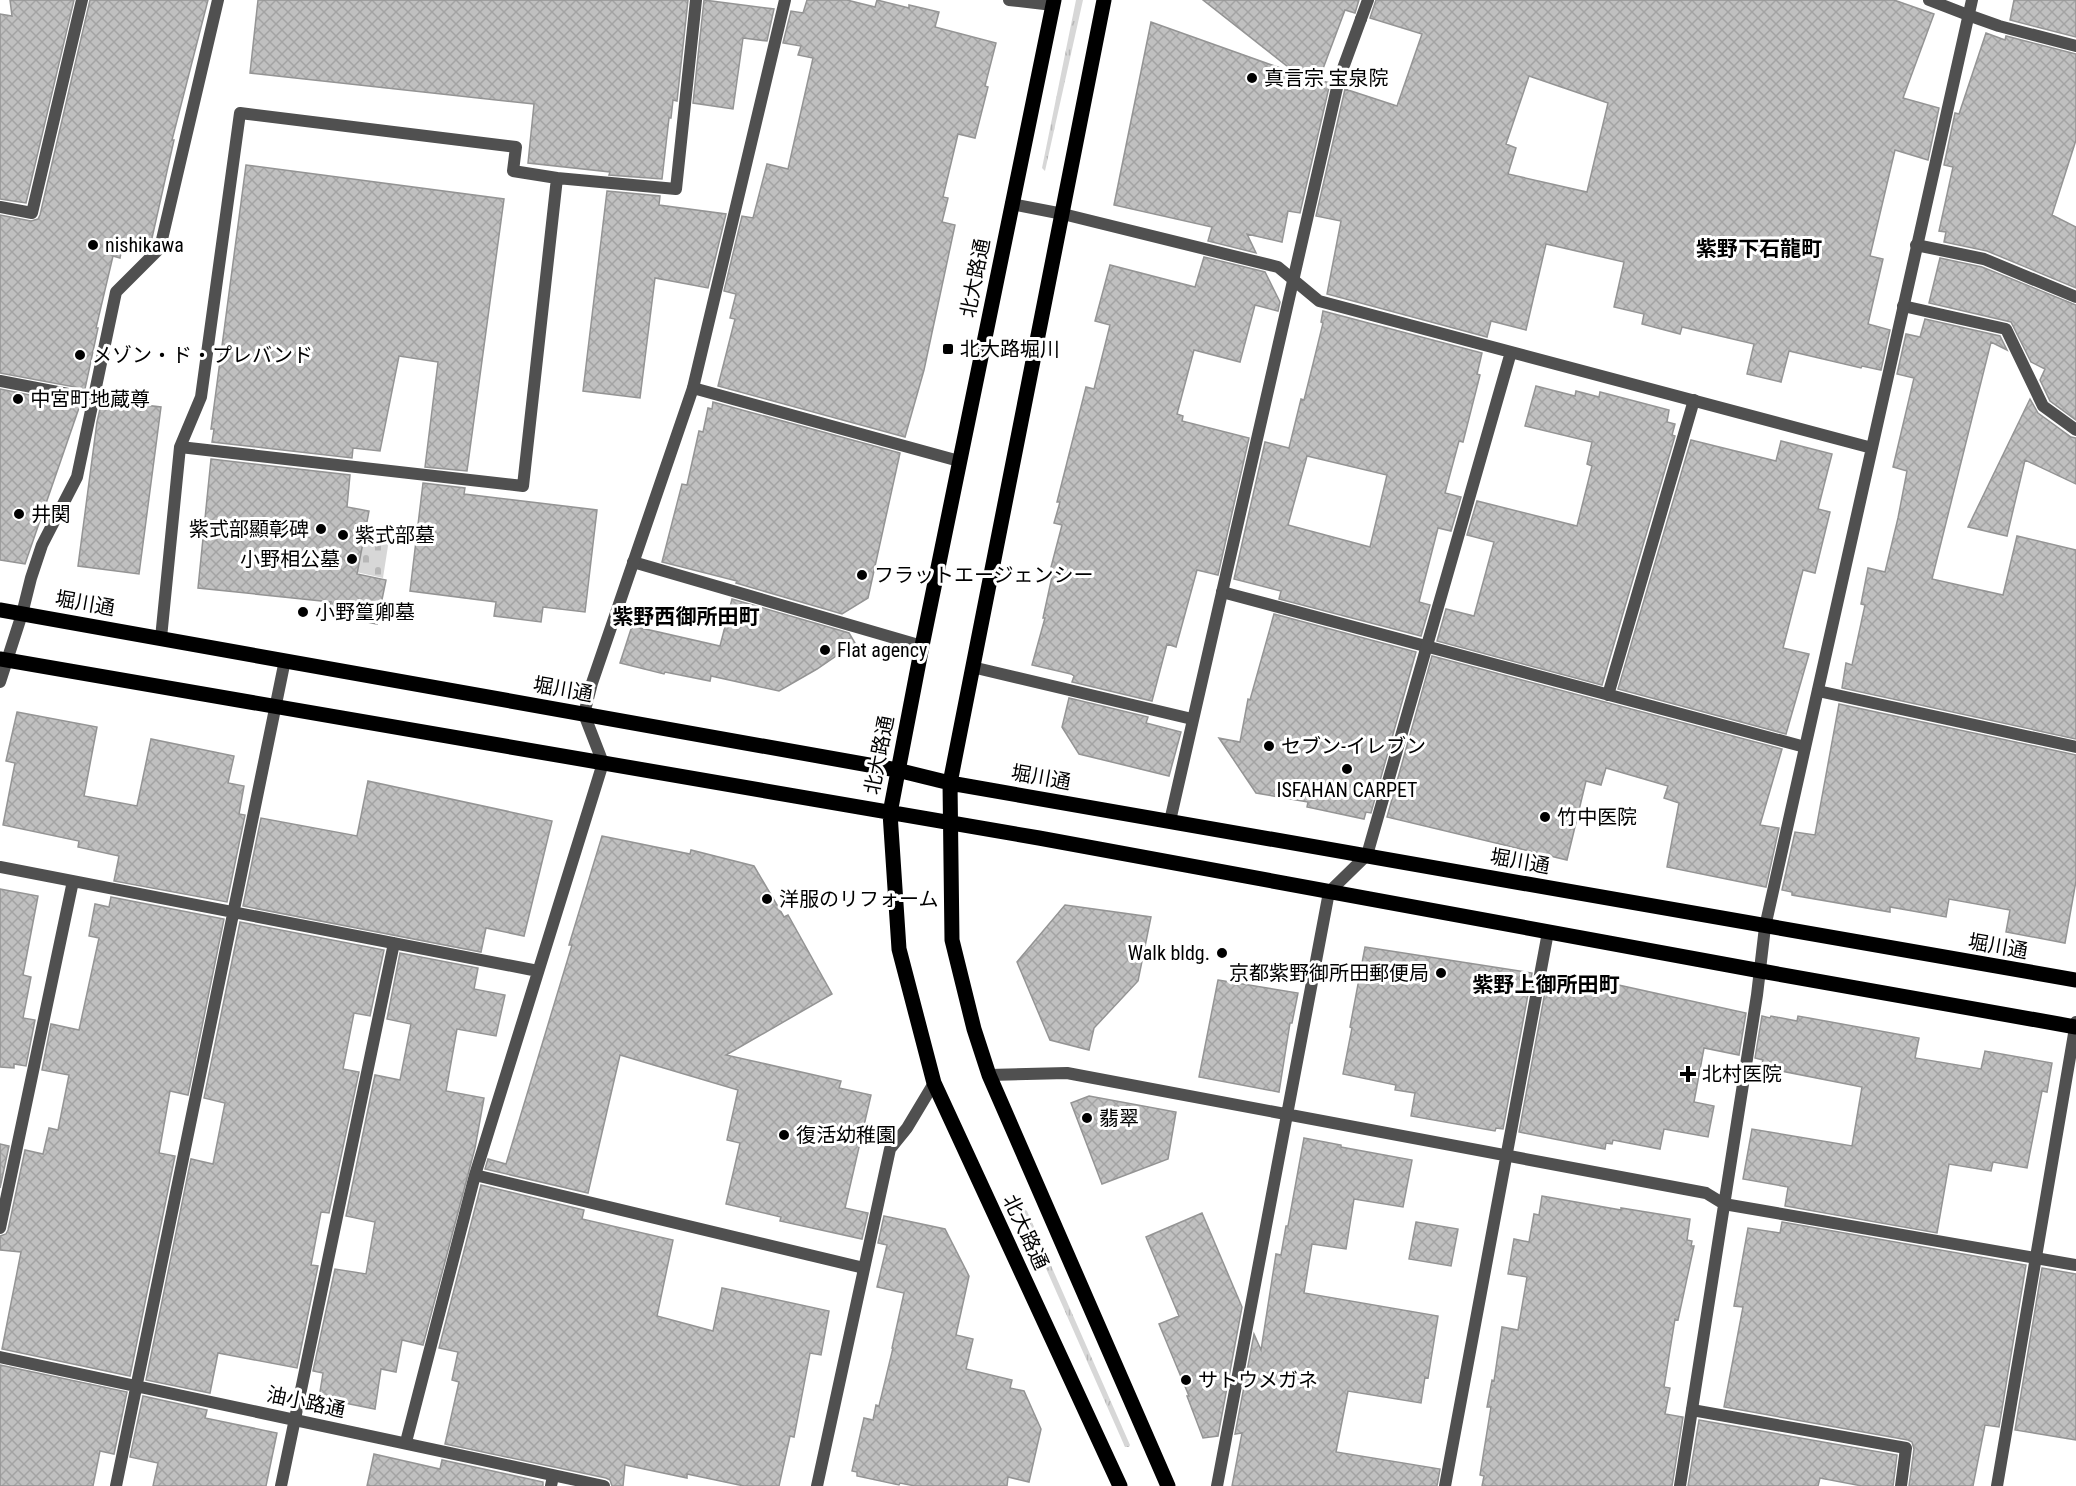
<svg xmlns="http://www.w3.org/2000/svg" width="2076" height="1486" viewBox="0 0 2076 1486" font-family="'Roboto Condensed','Noto Sans JP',sans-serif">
<defs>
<pattern id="grass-tufts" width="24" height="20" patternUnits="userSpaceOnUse" patternTransform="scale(1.5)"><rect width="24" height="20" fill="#d7d7d7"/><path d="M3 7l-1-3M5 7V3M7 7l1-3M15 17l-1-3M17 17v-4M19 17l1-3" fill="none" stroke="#b7b7b7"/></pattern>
<pattern id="cemetery-stones" width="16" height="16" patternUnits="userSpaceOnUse" patternTransform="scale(1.5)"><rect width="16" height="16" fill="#d7d7d7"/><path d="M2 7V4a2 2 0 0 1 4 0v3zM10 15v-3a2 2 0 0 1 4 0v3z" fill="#b7b7b7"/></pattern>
<pattern id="building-cross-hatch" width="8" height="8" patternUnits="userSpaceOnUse" patternTransform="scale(1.5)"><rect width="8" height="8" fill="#c0c0c0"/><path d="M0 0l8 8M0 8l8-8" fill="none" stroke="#a3a3a3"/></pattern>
</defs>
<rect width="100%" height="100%" fill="#fff"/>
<path fill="url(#grass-tufts)" d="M1076 0H1083L1045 171 1042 168Z
M1024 1209 1027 1211 1130 1445 1129 1447H1125L1021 1212Z"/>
<path fill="url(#cemetery-stones)" d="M344 527 390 533 383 578 347 570Z"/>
<path fill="url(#building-cross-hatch)" stroke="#949494" stroke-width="1.5" fill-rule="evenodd" d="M10 0H74L26 203 0 199V14L12 16Z
M90 0H208L172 140H174L150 247 148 248 123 242 120 258 113 256 96 328H98L85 389 0 373V215L31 221 38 219 40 215Z
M258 0H688L677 101 673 100 671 118H669L662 179 609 175 610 172 528 163 534 104 250 73Z
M704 0 774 9 767 41 743 38 733 109 693 103Z
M807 0H847L875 7 877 0 909 8V5L939 12 935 27 996 43 985 86 988 87 975 138 958 134 943 197 948 198 942 222 955 225 924 370 905 437 718 386 735 319 730 318 736 294 724 291 742 216 753 218 767 164 788 169 813 58 798 55 801 46 783 43 791 11 803 13Z
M1203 0H1359L1355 13 1345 10 1318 82 1319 80 1330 83 1300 213 1288 211 1282 242 1247 234 1256 253 1208 241 1212 227 1114 205 1151 22 1297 74Z
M1376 0H1894L1934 14 1903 98 1939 108 1928 160 1895 150 1870 256 1883 259 1868 324 1890 330 1881 370 1862 366 1861 368 1789 351 1781 382 1747 374 1754 344 1682 327 1680 334 1642 324 1644 314 1614 307 1624 262 1546 244 1526 330 1491 321 1487 337 1327 294 1341 221 1316 216 1345 89 1397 106 1422 34 1370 18ZM1529 76 1608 103 1587 192 1508 174 1516 148 1506 144Z
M2014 0H2076V37L2010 20Z
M1986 33 2005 40 2006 36 2076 54V140L2052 215 2076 227V288L1987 251 1944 242 1946 232 1939 231 1953 167 1944 165 1955 113 1959 114Z
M246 165 504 199 467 471 425 467 438 362 399 356 380 451 353 448 352 458 212 442 214 429H211Z
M607 191 660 196 659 205 726 214 708 288 655 278 640 398 583 391Z
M1204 257 1265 272 1280 302 1278 311 1255 305 1240 362 1194 350 1177 414 1183 416 1182 421 1249 438 1218 575 1197 570 1176 647 1167 644 1152 701 1072 682 1074 676 1071 674 1032 665 1045 618H1043L1053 572 1050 571 1062 525 1054 523 1060 502H1057L1086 387 1094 389 1110 325 1095 321 1110 265 1195 287Z
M1940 258 1982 267 2076 305V420L2050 401 2040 380 2045 369 2031 362 2011 322 1929 303Z
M1323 311 1482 353 1477 374 1480 375 1463 442 1459 441 1445 493 1461 497 1451 531 1438 528 1419 602 1430 605 1421 636 1279 599 1281 591 1234 579 1265 442 1289 448 1301 399 1304 400 1312 368 1323 323 1321 322ZM1307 456 1387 475 1370 547 1288 525Z
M1925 319 2000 336 2007 350 1991 342 1932 579 2003 595 2017 536 2076 550V739L1842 688 1846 663 1852 665 1865 605 1861 604 1868 568 1885 572 1898 518 1907 471 1893 467 1914 378 1897 374 1906 334 1920 337Z
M1536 386 1575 396 1576 391 1599 397 1600 392 1669 410 1667 422 1675 424 1672 435 1675 436 1602 685 1437 641 1446 609 1474 616 1494 542 1467 535 1477 501 1577 526 1592 466 1587 464 1592 442 1525 426Z
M0 389 80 405 25 564 0 560Z
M2030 399 2038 413 2071 437 2076 438V484L2025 460 2007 536 1968 527Z
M102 400 161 407 139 574 78 566 97 422Z
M713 402 900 453 868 598 842 614 736 583 737 581 662 562 682 484 687 485 699 431 703 432 708 408 712 409Z
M1691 440 1776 461 1781 441 1832 454 1818 509 1830 512 1815 573 1803 570 1783 648 1809 654 1786 734 1618 689Z
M211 459 350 475 347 507 369 511 357 574 386 580 377 624 329 614 331 602 198 588Z
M423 483 465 488 464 494 597 510 585 612 543 607 541 622 494 616 496 602 410 591Z
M732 599 849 633 855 643 817 669 779 691 711 676 710 681 665 672 664 674 620 663 632 626 720 646Z
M1274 614 1416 652 1371 813 1366 812 1364 819 1307 807 1308 802 1256 793 1219 738 1240 742 1248 699 1250 700Z
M1432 656 1782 749 1760 825 1779 828 1766 887 1667 867 1679 803 1664 798 1668 786 1606 768 1601 785 1586 781 1567 860 1387 817Z
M1069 698 1148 717 1146 723 1181 732 1169 776 1079 754 1062 727Z
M1839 704 2076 755V881L2065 943 2006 932 2010 910 1949 899 1946 917 1890 907V912L1792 895V892L1782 890 1795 832 1815 835Z
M17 712 97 727 84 796 137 806 151 739 234 756 228 783 244 786 239 814 245 815 227 902 114 881 119 856 78 847 79 841 3 825 15 763 6 761Z
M368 781 552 821 524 936 486 928 481 952 243 906 261 818 357 836Z
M602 836 690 854 691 850 754 866 784 917 788 915 832 994 726 1055 841 1081 839 1088 871 1095 845 1208 868 1213 862 1239 780 1221 781 1217 726 1204 740 1143 727 1140 738 1090 620 1055 588 1193 485 1169 488 1159 506 1164 572 945H569Z
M0 889 38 896 23 975 31 977 23 1018 35 1020 26 1066 14 1064V1068L0 1067Z
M111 897 224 919 188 1095 170 1091 159 1153 175 1156 130 1376 2 1349 21 1252 0 1250V1236L6 1234 8 1230 25 1150 43 1154 49 1128 58 1130 69 1075 42 1070 51 1024 79 1030 99 938 89 936 95 904 109 907Z
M1065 905 1151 917 1138 981 1094 1028 1089 1050 1050 1040 1017 962Z
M240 922 384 950 370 1016 354 1013 343 1069 359 1072 329 1213 321 1212 311 1265 318 1266 297 1368 218 1353 210 1393 146 1380 191 1159 213 1164 225 1103 204 1098Z
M1365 947 1532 973 1503 1129 1496 1128 1495 1131 1411 1116 1415 1093 1395 1090 1396 1085 1343 1074 1352 1028 1350 1027Z
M400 953 478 968 474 989 505 995 496 1036 457 1029 446 1091 484 1098 475 1148 423 1345 402 1340 396 1372 381 1369 375 1409 319 1398 323 1373 313 1371 335 1269 366 1274 375 1222 346 1216 375 1075 400 1080 411 1024 387 1019Z
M1548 976 1599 986 1600 981 1746 1013 1739 1055 1704 1048 1694 1102 1714 1106 1708 1137 1664 1129 1660 1149 1613 1140 1612 1144 1606 1143 1605 1149 1519 1132Z
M1218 980 1298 993 1292 1023H1290L1279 1092 1199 1077Z
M1762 1016 1770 1018 1771 1016 1797 1021 1798 1016 1919 1038 1915 1058 1981 1069 1985 1051 2052 1063 2047 1092 2042 1091 2027 1168 1993 1162 1991 1171 1949 1164 1937 1233 1785 1206 1788 1187 1743 1179 1752 1129 1852 1146 1862 1087 1761 1067 1763 1060 1755 1058Z
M1089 1096 1176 1112 1168 1159 1102 1184 1071 1103Z
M1304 1138 1341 1145V1147L1412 1160 1403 1207 1354 1199 1346 1249 1312 1244 1304 1293 1438 1316 1428 1378 1425 1377 1421 1403 1348 1391 1336 1452 1440 1469 1437 1486H1232L1242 1433 1235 1434 1254 1334 1261 1350 1276 1254 1281 1255 1286 1226H1288Z
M0 1144 9 1146 0 1188Z
M481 1185 584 1210 582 1219 673 1240 657 1316 713 1331 722 1288 829 1311 821 1355 810 1353 794 1437 790 1436 779 1486H744L687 1474V1478L625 1465 623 1486H612L610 1480 606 1478 445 1444 459 1382 452 1380 458 1352 439 1348Z
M1542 1196 1621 1210V1208L1690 1219 1687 1240 1692 1241 1691 1246H1694L1678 1320 1675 1319 1664 1387 1670 1388 1665 1414 1683 1417 1672 1486H1482L1484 1476 1480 1475 1491 1407H1487L1492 1380 1494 1381 1502 1327 1518 1330 1527 1277 1508 1274 1514 1239 1529 1242 1534 1214 1539 1215Z
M1202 1213 1242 1307 1218 1436 1203 1438 1187 1396H1189L1159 1324 1179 1316 1146 1237Z
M884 1216 945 1229 969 1276 956 1335 973 1339 966 1369 1012 1380 1010 1388 1024 1391 1041 1429 1029 1482 1008 1477 1007 1486H915L900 1483 899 1485 857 1476V1472L852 1471 864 1418 873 1420 876 1405 879 1406 893 1348H892L904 1293 877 1287 887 1245 878 1243Z
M1416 1222 1458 1229 1451 1266 1409 1259Z
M1782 1222 2026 1265 1999 1427 1985 1425 1973 1486H1909L1914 1449 1912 1442 1908 1440 1724 1407 1743 1307 1734 1306 1748 1228 1780 1233Z
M2042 1268 2076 1274V1440L2015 1430Z
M0 1365 127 1392 114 1454 100 1451 93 1486H0Z
M143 1396 207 1410 205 1418 277 1433 266 1486H153L158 1463 130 1457Z
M1699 1420 1897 1455 1893 1486H1862L1820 1478 1818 1486H1688Z
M374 1454 440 1469 442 1460 543 1482V1486H367Z"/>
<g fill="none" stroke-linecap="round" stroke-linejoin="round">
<path stroke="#505050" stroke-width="12" d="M1929 0 1968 15
M1361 19 1368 0
M0 207 32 213 82 0
M1916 245 1984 259 2076 297
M1903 306 2006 329 2043 406 2076 430
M0 381 94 399
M693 388 959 461
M180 447 523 486 557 178 676 189 696 0
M633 562 922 646
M1222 592 1805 747
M22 614 31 578 42 545 77 477 116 292 160 248 218 0
M161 638 180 447 201 397 240 113 516 147 513 171 557 178
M972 667 1192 719
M1818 691 2076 747
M1608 695 1694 400
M1724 1204 2076 1265
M1692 1410 1906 1448 1901 1486
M551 1486 553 1476"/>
<path stroke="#505050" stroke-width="12" d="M1009 0 1053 5
M1968 15 1999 26 2076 46
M1011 204 1063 214 1278 267 1319 301 1872 448
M0 682 22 614
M1170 821 1339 79 1361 19
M0 867 538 971
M989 1075 1067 1073 1706 1193 1724 1204
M475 1175 864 1268
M0 1228 73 881
M0 1357 604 1486
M406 1442 475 1175 603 763 584 714 592 683 693 388 785 0
M116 1486 285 660
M281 1486 394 943
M817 1486 890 1149 907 1128 934 1083
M1217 1486 1329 892 1367 855 1511 352
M1445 1486 1548 932
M1680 1486 1757 995 1765 927 1972 0
M1997 1486 2076 1022"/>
<path stroke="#000" stroke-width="15" d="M1054 0 922 646 890 813 899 949 934 1083 1120 1486
M1104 0 950 783 952 940 974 1029 989 1075 1168 1486
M0 610 897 770 950 783 2076 980
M0 659 1039 838 1761 971 2076 1027"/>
</g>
<g fill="#000" stroke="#fff" stroke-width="2">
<circle cx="1252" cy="78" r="6"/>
<circle cx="93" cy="245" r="6"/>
<rect x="942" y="343" width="12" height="12" rx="3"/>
<circle cx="80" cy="355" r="6"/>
<circle cx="18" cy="399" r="6"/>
<circle cx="19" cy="514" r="6"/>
<circle cx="321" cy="529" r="6"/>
<circle cx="343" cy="535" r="6"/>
<circle cx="352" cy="559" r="6"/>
<circle cx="862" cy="575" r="6"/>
<circle cx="303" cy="612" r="6"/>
<circle cx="825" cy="650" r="6"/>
<circle cx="1269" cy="746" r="6"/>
<circle cx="1347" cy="769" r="6"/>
<circle cx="1545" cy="817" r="6"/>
<circle cx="767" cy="899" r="6"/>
<circle cx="1222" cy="953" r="6"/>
<circle cx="1441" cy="973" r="6"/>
<path d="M1685 1065h6v6h6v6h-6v6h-6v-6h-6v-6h6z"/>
<circle cx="1087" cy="1118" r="6"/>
<circle cx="784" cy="1135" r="6"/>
<circle cx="1186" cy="1380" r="6"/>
</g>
<g text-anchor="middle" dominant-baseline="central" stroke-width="6" stroke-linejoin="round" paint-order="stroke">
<g font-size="20" fill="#000" stroke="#fff" text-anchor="start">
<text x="1264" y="78">真言宗 宝泉院</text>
<text x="105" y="245">nishikawa</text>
<text x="960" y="349">北大路堀川</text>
<text x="92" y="355">メゾン・ド・プレバンド</text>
<text x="30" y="399">中宮町地蔵尊</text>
<text x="31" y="514">井関</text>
<text x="309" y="529" text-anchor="end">紫式部顯彰碑</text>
<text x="355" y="535">紫式部墓</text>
<text x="340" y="559" text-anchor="end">小野相公墓</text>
<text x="874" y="575">フラットエージェンシー</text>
<text x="315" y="612">小野篁卿墓</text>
<text x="837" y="650">Flat agency</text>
<text x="1281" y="746">セブン-イレブン</text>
<text x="1347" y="790" text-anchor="middle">ISFAHAN CARPET</text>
<text x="1557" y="817">竹中医院</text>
<text x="779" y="899">洋服のリフォーム</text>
<text x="1210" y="953" text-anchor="end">Walk bldg.</text>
<text x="1429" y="973" text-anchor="end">京都紫野御所田郵便局</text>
<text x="1702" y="1074">北村医院</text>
<text x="1099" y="1118">翡翠</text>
<text x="796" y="1135">復活幼稚園</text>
<text x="1198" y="1380">サトウメガネ</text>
</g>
<g font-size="20" fill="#000" stroke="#fff">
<text transform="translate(975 278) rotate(-79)">北大路通</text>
<text transform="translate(85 603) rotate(10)">堀川通</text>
<text transform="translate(563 689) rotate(10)">堀川通</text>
<text transform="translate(879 755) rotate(-79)">北大路通</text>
<text transform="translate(1041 777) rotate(10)">堀川通</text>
<text transform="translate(1520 861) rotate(10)">堀川通</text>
<text transform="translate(1998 946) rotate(10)">堀川通</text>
<text transform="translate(1026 1232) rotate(65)">北大路通</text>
<text transform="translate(306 1402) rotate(12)">油小路通</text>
</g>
<g font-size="21" font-weight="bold" fill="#000" stroke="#fff">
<text x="1759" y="249">紫野下石龍町</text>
<text x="686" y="617">紫野西御所田町</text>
<text x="1546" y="985">紫野上御所田町</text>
</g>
</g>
</svg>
